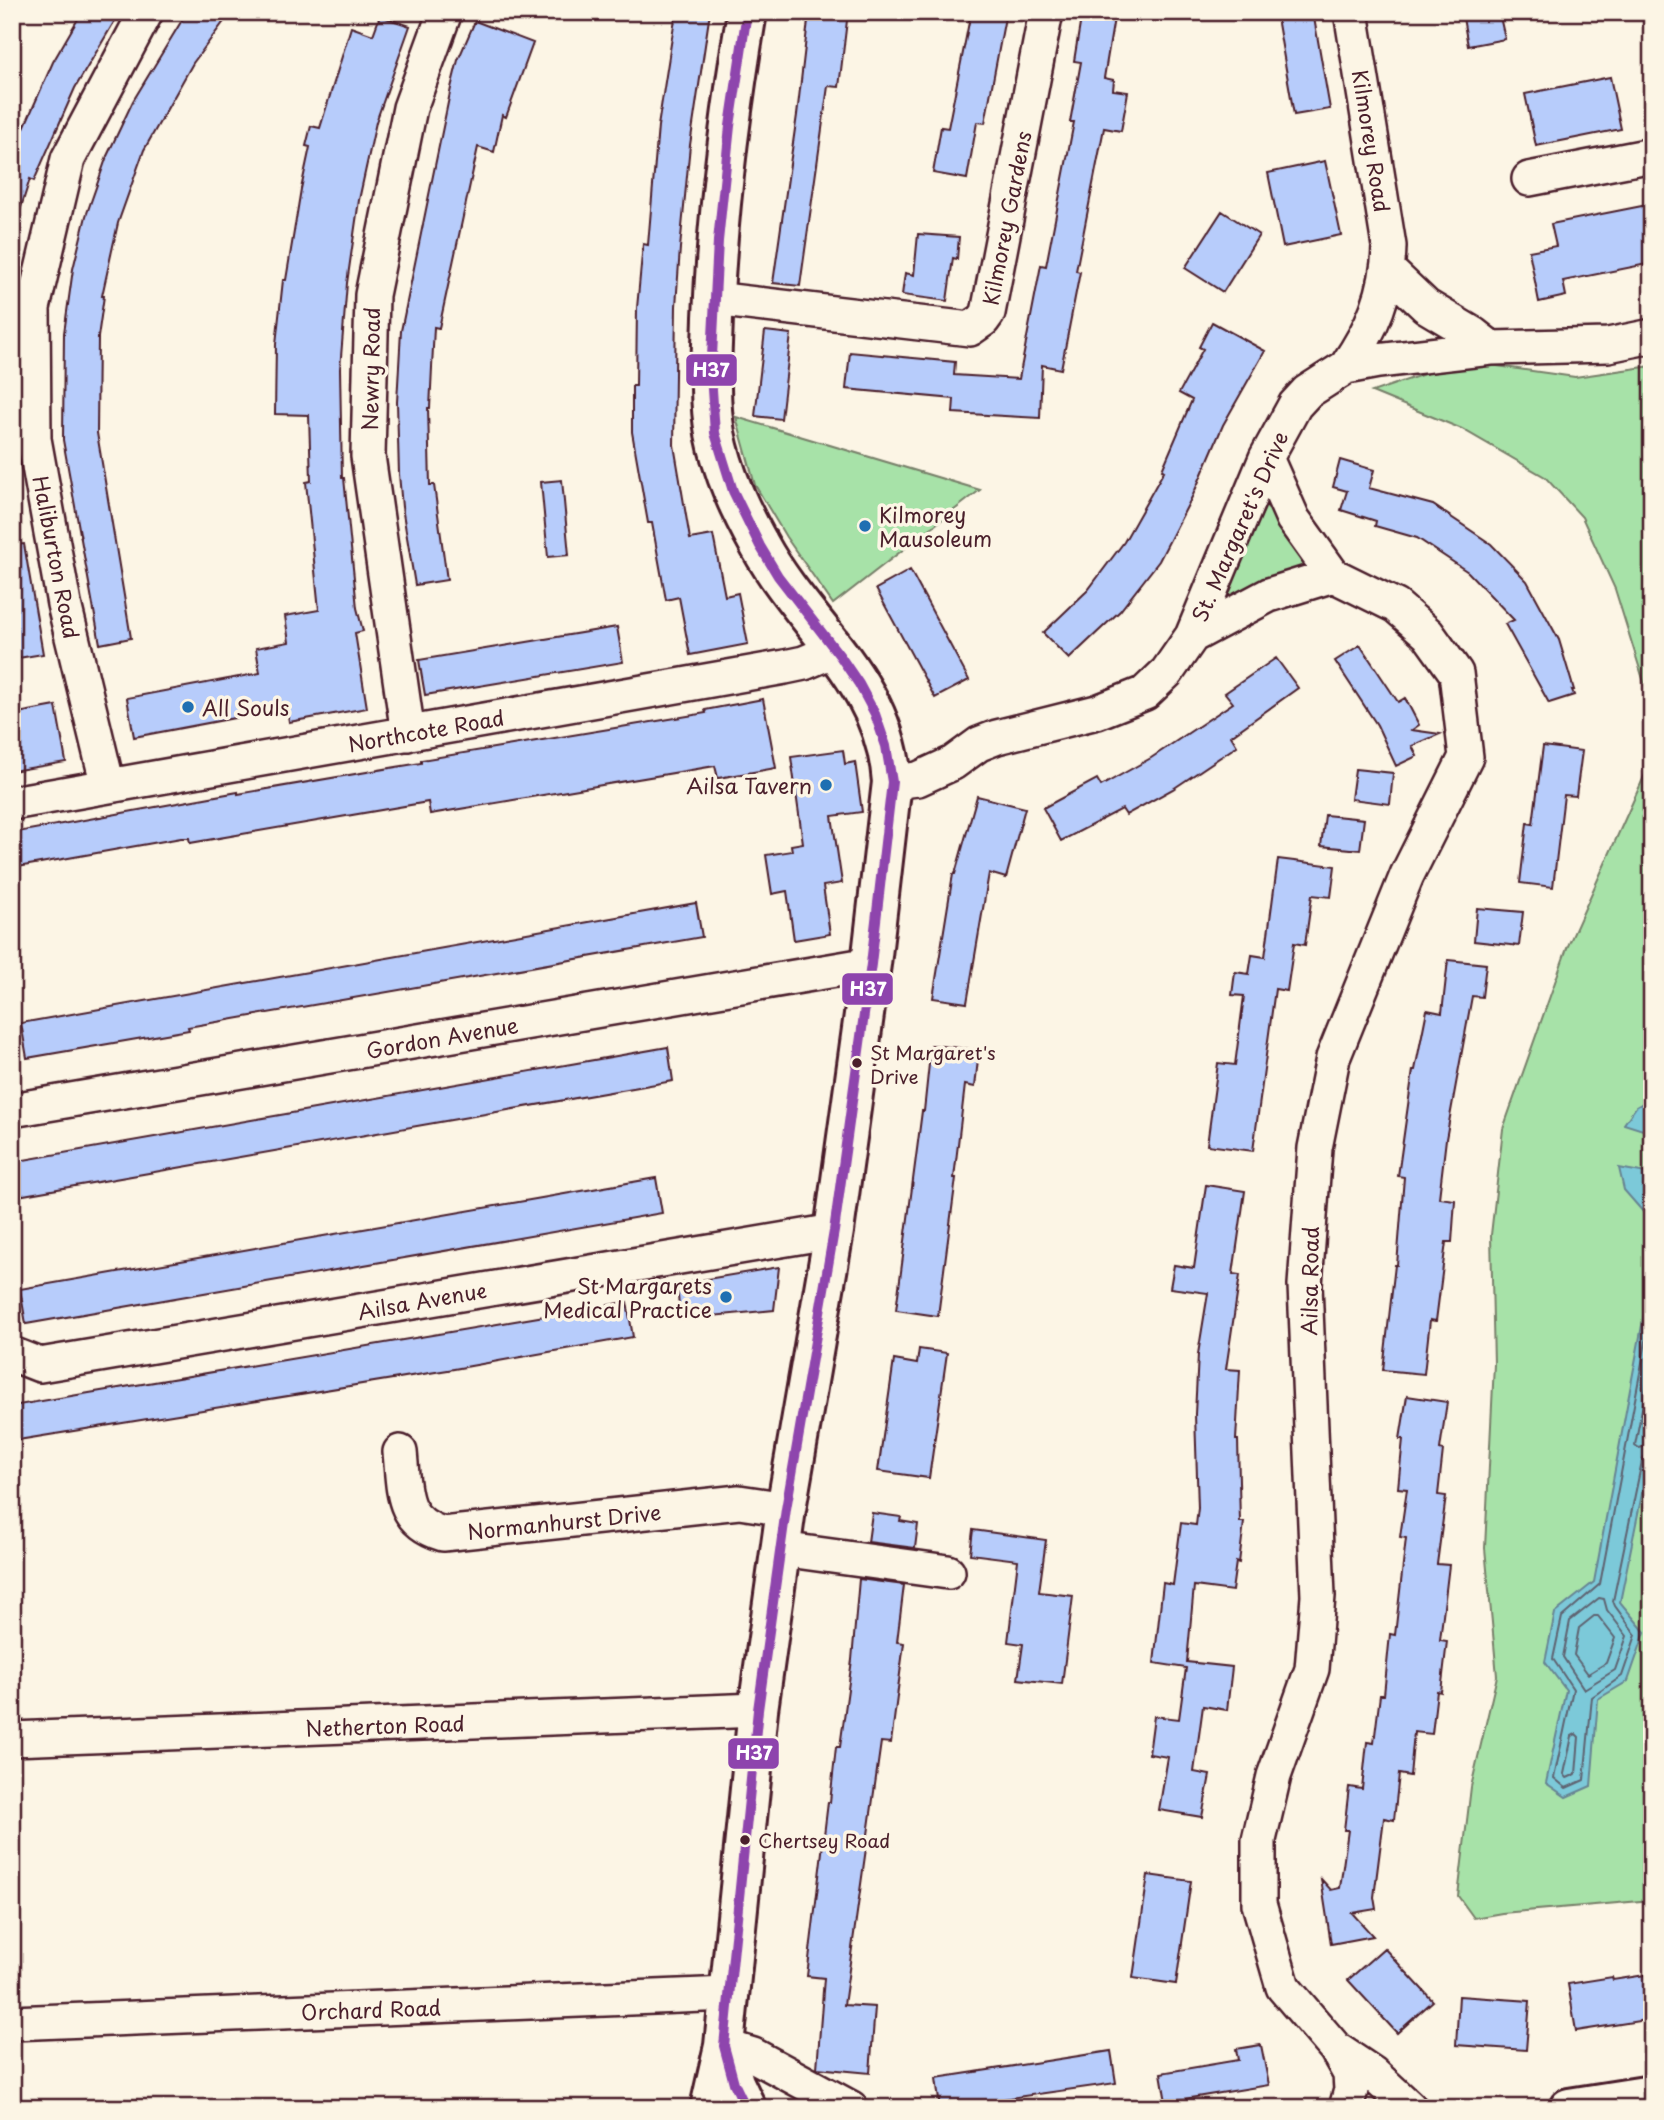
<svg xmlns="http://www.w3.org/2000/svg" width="1664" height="2120" viewBox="0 0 1664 2120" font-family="'Playpen Sans',sans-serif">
<rect width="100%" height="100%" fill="#fcf5e5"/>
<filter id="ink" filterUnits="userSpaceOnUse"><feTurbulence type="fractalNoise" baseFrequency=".0143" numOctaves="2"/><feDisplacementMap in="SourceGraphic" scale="14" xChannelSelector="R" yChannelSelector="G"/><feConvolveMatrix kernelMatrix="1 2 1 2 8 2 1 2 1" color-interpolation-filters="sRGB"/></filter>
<g filter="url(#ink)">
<path fill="#a7e2a8" stroke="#78806a" stroke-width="2" d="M1462 361 1575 377 1652 366V708L1615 589 1582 517 1545 477 1462 429 1372 392Z
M736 417 980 490 833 604 786 537 755 485Z
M1268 502 1311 564 1219 603Z
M1652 759V1900L1502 1913 1474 1918 1458 1896 1471 1787 1497 1676 1485 1548 1494 1364 1491 1235 1503 1129 1567 948Z"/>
<path fill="#7bc9d9" stroke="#678593" stroke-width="2" d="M1652 1098V1133L1624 1124 1636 1107Z
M1619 1168 1652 1174V1222L1624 1190Z
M1652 1272V1445L1620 1602 1645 1632 1628 1681 1598 1699 1591 1786 1566 1797 1546 1783 1566 1690 1545 1662 1555 1613 1594 1582Z"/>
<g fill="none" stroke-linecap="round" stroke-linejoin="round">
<path stroke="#5e6371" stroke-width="2" d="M1652 1310 1600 1584 1562 1617 1553 1659 1573 1689 1554 1778 1566 1788 1584 1780 1592 1697 1622 1676 1636 1635 1615 1606 1613 1601 1642 1461 1646 1455 1652 1454
M1652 1357 1635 1445 1639 1448 1652 1445
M1599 1598 1604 1599 1607 1610 1627 1636 1615 1670 1584 1689 1563 1657 1570 1621Z
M1594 1616H1598L1615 1638 1606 1663 1588 1674 1574 1655 1579 1628Z
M1576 1734 1579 1737 1576 1774 1567 1778 1564 1774 1572 1736Z"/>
</g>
<path fill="#b7ccfb" stroke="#4a1f2b" stroke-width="2" d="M82 12H120L75 88 34 181 30 179 17 220H12V155L53 62Z
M187 12H231L193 63 144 150 118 223 102 296H104L98 337 97 433 131 638 100 644 63 440 64 333 73 269 86 216 107 156 133 101Z
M676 12H710L690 145 680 248 676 306 674 445 690 539 713 535 725 596 738 593 748 644 690 655 679 597 666 600 652 523H648L632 432V386H636L637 308 643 244 648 245 658 126Z
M809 12H848L839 87 828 86 800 286 773 283 797 115Z
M971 12H1006L985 123 977 122 967 179 933 173 941 127 948 128Z
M1082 12H1115L1104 78 1114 80 1113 90 1128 92 1121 131 1104 128 1076 271 1080 272 1061 369 1042 365 1040 418 953 413 954 399 846 389 850 352 955 362 954 375 1019 379 1041 265 1046 266 1074 122H1070L1081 62 1074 61Z
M1276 12H1313L1330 109 1294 115Z
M1462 12H1499L1505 39 1468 46Z
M380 16 410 26 376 122 359 200 347 283 340 369 342 478H344L357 608 363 631 355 633 367 708 289 722 287 708 134 737 127 698 260 673 256 648 289 642 285 616 319 610 306 482 311 481 309 415 275 414 276 344 283 280H286L301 189 310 147 306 146 311 126 320 128 351 27 373 35Z
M475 21 533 43 506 117 502 115 494 152 478 147 439 328 434 327 430 408H428L430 485H434L447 580 415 585 402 507 399 474 397 402 401 331 451 88 458 60Z
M1610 77 1621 129 1536 146 1525 94Z
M1325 161 1341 235 1283 247 1268 173Z
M1652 204V263L1563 281 1566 296 1539 302 1529 251 1556 246 1551 224Z
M1222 211 1259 235 1223 292 1185 268Z
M918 234 959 237 957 259 953 258 947 301 902 295 905 273 914 275Z
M1212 322 1265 351 1223 425 1193 495 1159 561 1120 611 1069 659 1043 633 1088 590 1124 542 1164 471 1162 470 1192 400 1179 393 1203 349 1199 347Z
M765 331 791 334 781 419 755 416Z
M1340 460 1374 470 1369 488 1433 505 1491 544 1527 581 1559 640 1574 690H1572L1574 695 1549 703 1505 624 1514 620 1468 572 1417 538 1375 526 1376 521 1341 510 1347 491 1333 487Z
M562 480 569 555 548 557 541 482Z
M24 544 43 654 12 659V545Z
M910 570 969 680 935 698 876 589Z
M617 627 623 662 425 695 419 660Z
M1360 645 1398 702 1405 698 1419 725 1412 730 1440 734 1412 746 1417 756 1396 766 1377 725 1335 661Z
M1276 658 1298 688 1231 736 1237 746 1173 789 1126 815 1122 809 1061 841 1043 808 1097 779 1101 786 1151 758 1233 703 1225 693Z
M763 699 776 768 718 778 715 766 430 814 428 802 190 843 189 838H181L12 868V833L238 792V794L396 767 421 763V760L706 713 705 710Z
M56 706 66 762 12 771V714Z
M1543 746 1582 751 1576 796 1564 795 1553 887 1520 883 1527 823 1533 824Z
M843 750 845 764 855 762 862 812 832 816 842 883 823 886 830 934 794 940 787 891 772 894 766 855 792 851 791 845 803 843 791 757Z
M1355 769 1393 773 1390 804 1351 799Z
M977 796 1025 808 1006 878 989 873 967 1003 933 998 953 874H955Z
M1325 815 1364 819 1360 850 1321 846Z
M1278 859 1335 866 1331 897 1312 895 1305 945 1294 943 1287 991 1275 989 1253 1151 1207 1145 1218 1063 1235 1065 1244 996 1232 995 1235 972 1249 974 1252 955 1265 957Z
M696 903 702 937 188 1027 189 1030 27 1058 21 1023Z
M1477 908 1523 912 1519 946 1474 941Z
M1448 960 1486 964 1482 997 1472 996 1446 1139 1439 1198 1455 1200 1452 1242H1446L1436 1321 1430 1320 1424 1374 1383 1370 1395 1265H1397L1404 1177 1398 1176 1413 1070H1415L1427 1010 1442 1013Z
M931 1045 979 1050 975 1087 965 1085 954 1178H956L938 1316 896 1310 922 1111H924Z
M668 1047 673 1081 12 1197V1162Z
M656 1178 662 1213 26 1324 20 1289Z
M1206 1185 1245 1191 1233 1274 1240 1275 1226 1369 1240 1370 1236 1440H1238L1240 1522H1244L1239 1563 1236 1562 1232 1591 1194 1586 1187 1662 1232 1667 1227 1710 1203 1706 1194 1772 1210 1775 1202 1817 1159 1810 1168 1757 1149 1754 1154 1716 1179 1719 1186 1668 1154 1663 1163 1583 1173 1585 1181 1523 1196 1525 1198 1508 1195 1414 1198 1354 1208 1293 1170 1288 1174 1265 1194 1268Z
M779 1267 774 1310 680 1319 677 1284Z
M627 1302 633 1337 454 1369 12 1441V1406Z
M919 1349 947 1353 929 1478 878 1471 894 1360 917 1364Z
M1407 1396 1447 1402 1440 1449 1443 1450 1438 1495 1446 1496 1437 1564 1449 1565 1440 1640 1447 1641 1441 1692 1437 1691 1432 1734 1414 1732 1410 1776 1399 1774 1394 1820 1384 1818 1374 1897 1376 1909 1352 1913 1373 1936 1331 1944 1321 1879 1331 1890 1340 1888 1348 1830H1344L1349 1787 1362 1789 1367 1742 1374 1743 1380 1695H1384L1390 1634 1395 1635 1406 1538 1400 1537 1407 1489 1398 1488 1403 1439H1400Z
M872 1513 901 1517 900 1521 918 1524 915 1548 868 1542Z
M973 1530 1046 1540 1039 1592 1073 1596 1062 1684 1018 1679 1023 1644 1008 1642 1018 1560 970 1554Z
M859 1579 904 1585 897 1642 904 1643 891 1743 881 1742 844 2005 875 2007 870 2073 817 2068 824 1978 807 1976 828 1802H830L836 1747H840L852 1660Z
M1148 1875 1191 1881 1176 1984 1133 1978Z
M1384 1948 1433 2001 1397 2033 1348 1980Z
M1652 1974V2019L1576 2031 1568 1984 1612 1977 1613 1980Z
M1459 1996 1530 2001 1526 2050 1456 2045Z
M1261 2045 1269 2085 1166 2102 1161 2073 1238 2060 1236 2049Z
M1111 2051 1116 2083 940 2108 936 2078Z"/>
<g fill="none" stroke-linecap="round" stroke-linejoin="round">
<g stroke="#4a1f2b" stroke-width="38">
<path id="minor" d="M1529 179 1652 155
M1388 270 1426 306 1473 334 1491 348
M714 299 970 329 983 320 988 313 1046 12
M1346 367C1372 329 1388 293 1389 246L1351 12
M1266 458 1293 519 1333 575
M1192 636 1269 595 1333 575 1396 606 1428 634 1456 673 1466 757 1407 875 1333 1058 1315 1148 1305 1285 1318 1596 1312 1669 1274 1776 1259 1840V1904L1283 1987 1336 2049 1350 2074 1351 2090 1346 2108
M408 734 368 456 372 295 410 108 445 12
M892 782 918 779 953 763 979 744 997 737 1097 712 1145 693 1167 672 1192 636 1266 458 1295 405 1307 392 1346 367 1378 361 1491 348 1608 345 1652 336
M108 786 64 604 34 439 33 308 68 159 146 12
M12 803 785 667 804 663 837 649
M12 1110 871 964
M12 1354 40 1365 834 1231
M400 1452C404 1491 400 1521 443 1534L739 1502 786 1509
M781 1549 948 1572
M12 1739 758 1710
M12 2023 729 1994
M724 2046 753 2055 851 2108
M1336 2049 1372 2073 1410 2108"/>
</g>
<g stroke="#4a1f2b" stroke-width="44">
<path id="major" d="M724 2046 734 2083 746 2108
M710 2108 724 2046 758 1710 786 1509 834 1231 871 964 892 782C885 680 805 628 760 546 740 510 723 474 715 433 708 395 712 356 713 317 717 215 730 113 747 12"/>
</g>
<g stroke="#4a1f2b" stroke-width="44">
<path id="highway" d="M1569 2108 1652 2095"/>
</g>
<use href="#minor" stroke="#fcf5e5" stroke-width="33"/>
<use href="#major" stroke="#fcf5e5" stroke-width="38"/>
<use href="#highway" stroke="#fcf5e5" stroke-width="38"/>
<g stroke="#fcf5e5" stroke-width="16">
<path id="bus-1" d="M746 2108 734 2083 724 2046 758 1710 786 1509 834 1231 871 964 892 782 886 746 875 714 859 684 840 656 778 576 760 546 733 491 715 433 711 375 718 241 730 126 747 12"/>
</g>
<use href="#bus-1" stroke="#8e44ad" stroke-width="10"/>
</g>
</g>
<g fill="#1f6fb2" stroke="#fcf5e5" stroke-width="2.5">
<circle cx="865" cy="526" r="7"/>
<circle cx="188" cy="707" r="7"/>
<circle cx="826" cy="785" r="7"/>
<circle cx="726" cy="1297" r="7"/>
</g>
<g fill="#4a1f2b" stroke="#fcf5e5" stroke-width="2.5">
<circle cx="857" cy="1063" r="6"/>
<circle cx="745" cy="1840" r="6"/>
</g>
<g text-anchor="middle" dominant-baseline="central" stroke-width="7" stroke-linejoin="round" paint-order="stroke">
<g font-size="19" fill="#4a1f2b" stroke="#fcf5e5" text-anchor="start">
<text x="870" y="1052">St Margaret's<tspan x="870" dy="24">Drive</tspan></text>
<text x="758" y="1840">Chertsey Road</text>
</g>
<g font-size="21" fill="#4a1f2b" stroke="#fcf5e5">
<text transform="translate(1372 141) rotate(81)">Kilmorey Road</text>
<text transform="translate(1006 218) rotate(-79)">Kilmorey Gardens</text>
<text transform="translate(370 369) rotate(-89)">Newry Road</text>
<text transform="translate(1239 526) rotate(-66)">St. Margaret's Drive</text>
<text transform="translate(57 557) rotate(79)">Haliburton Road</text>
<text transform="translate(426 730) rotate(-10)">Northcote Road</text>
<text transform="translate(442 1037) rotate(-10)">Gordon Avenue</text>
<text transform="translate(1309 1281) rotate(-89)">Ailsa Road</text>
<text transform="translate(422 1300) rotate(-10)">Ailsa Avenue</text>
<text transform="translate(564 1521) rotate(-6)">Normanhurst Drive</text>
<text transform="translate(385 1725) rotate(-2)">Netherton Road</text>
<text transform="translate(371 2009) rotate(-2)">Orchard Road</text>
</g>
<g font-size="21" fill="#4a1f2b" stroke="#fcf5e5" text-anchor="start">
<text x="879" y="514">Kilmorey<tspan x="879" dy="24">Mausoleum</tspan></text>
<text x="202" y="707">All Souls</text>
<text x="812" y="785" text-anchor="end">Ailsa Tavern</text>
<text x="712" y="1285" text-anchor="end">St Margarets<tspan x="712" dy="24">Medical Practice</tspan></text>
</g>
</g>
<g stroke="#fcf5e5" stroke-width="2.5">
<rect x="685" y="353" width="53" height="34" rx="7" fill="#8e44ad"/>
<rect x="841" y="972" width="53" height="34" rx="7" fill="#8e44ad"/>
<rect x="727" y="1737" width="53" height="33" rx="7" fill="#8e44ad"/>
</g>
<g font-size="19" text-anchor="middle" font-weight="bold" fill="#fff">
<text x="711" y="377">H37</text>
<text x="868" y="996">H37</text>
<text x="754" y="1760">H37</text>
</g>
<rect width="1664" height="2120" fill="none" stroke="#fcf5e5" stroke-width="42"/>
<rect x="21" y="21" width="1622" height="2078" fill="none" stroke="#4a1f2b" stroke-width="2.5" filter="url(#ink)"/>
</svg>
